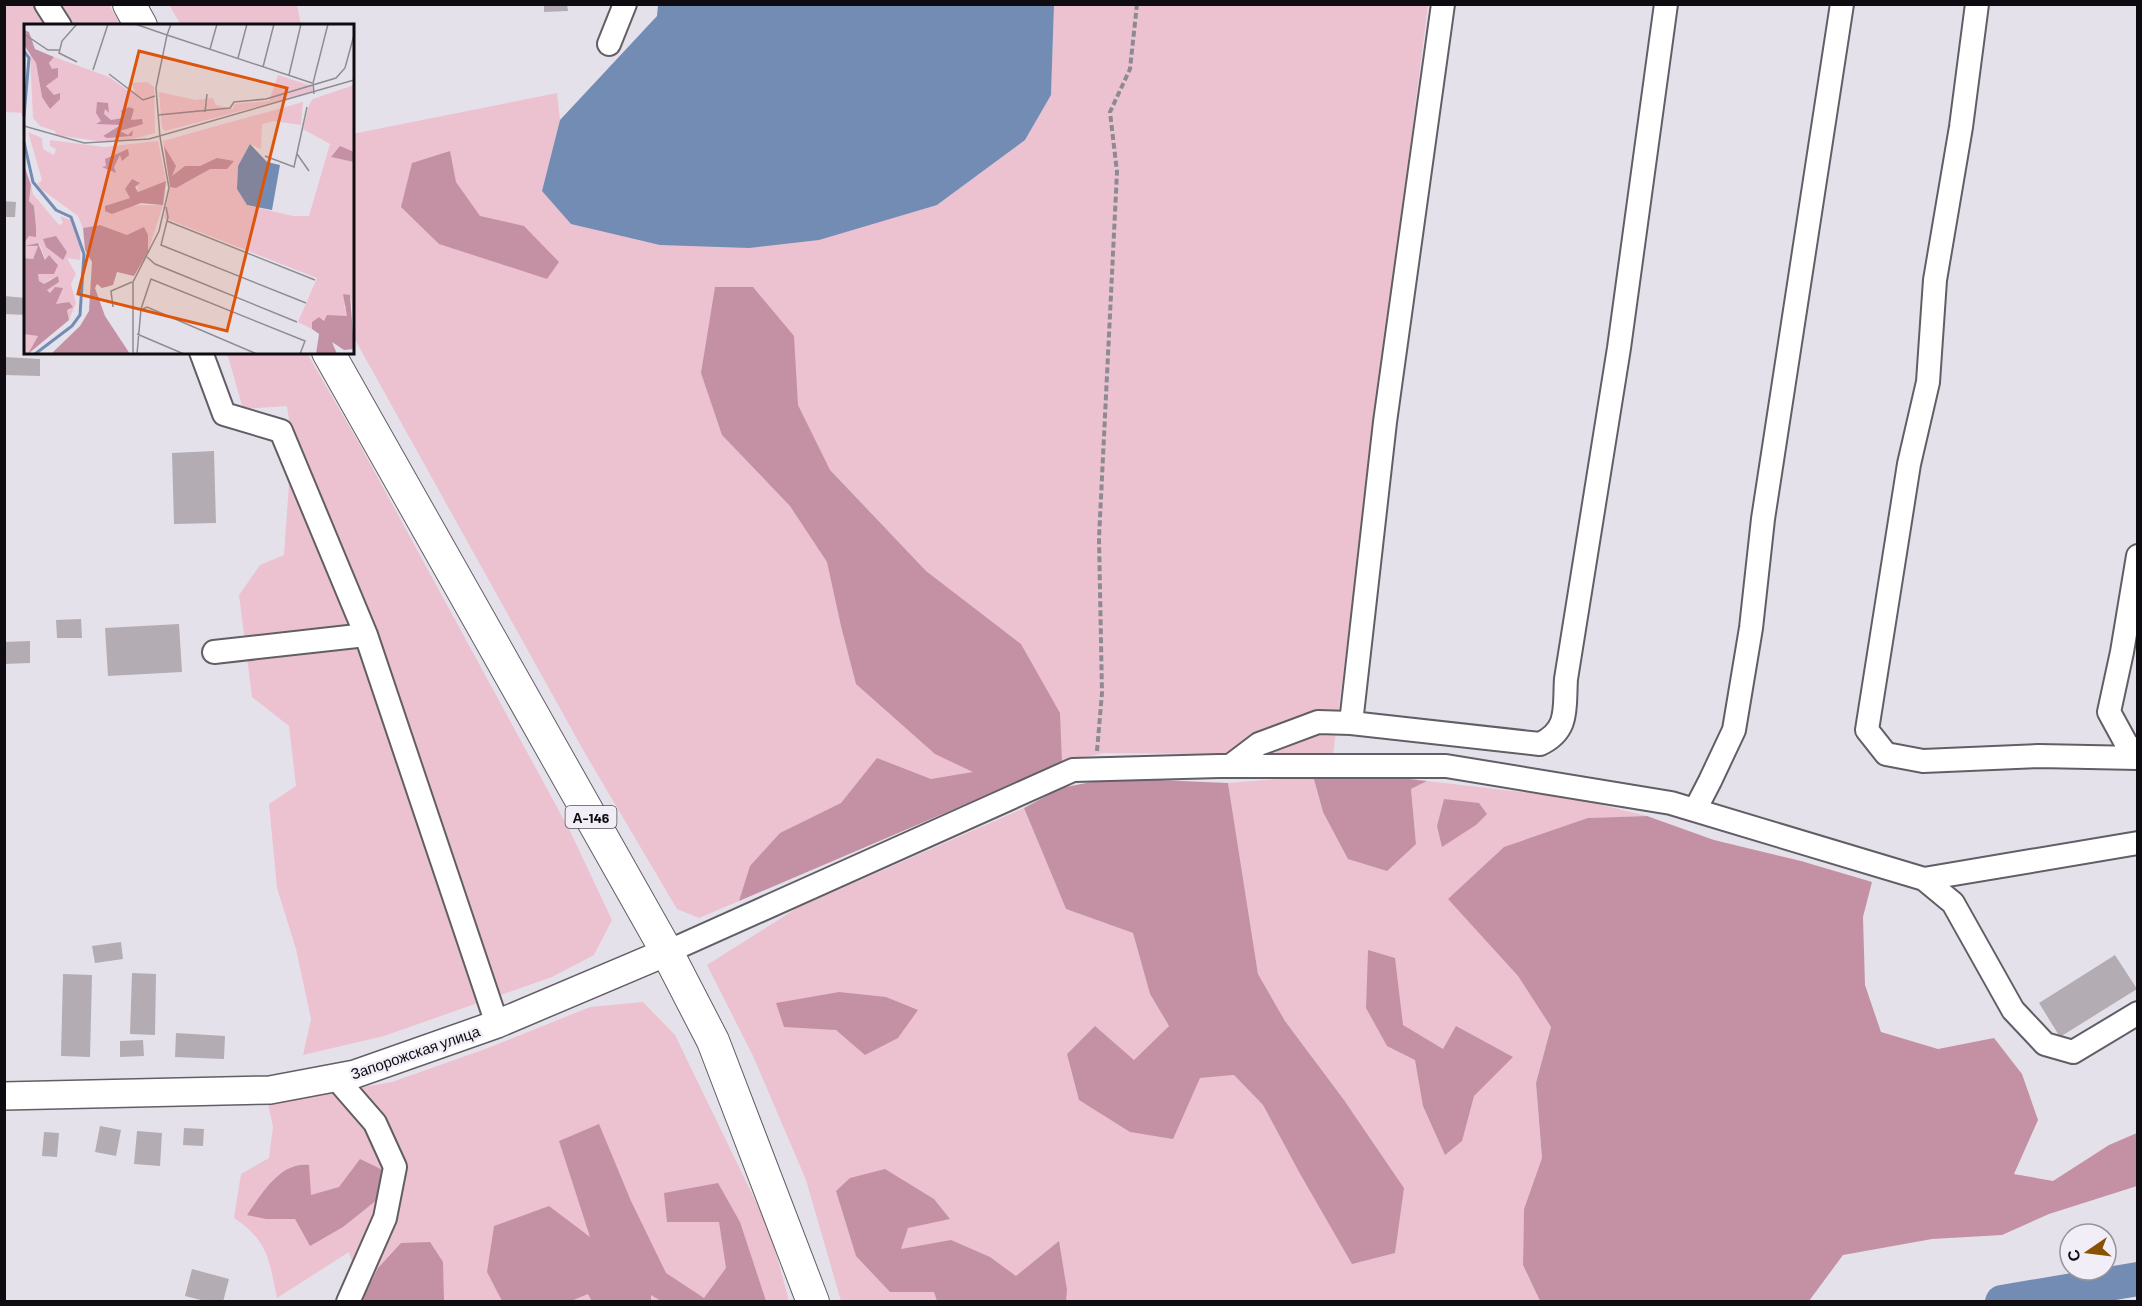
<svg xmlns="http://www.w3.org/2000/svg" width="2142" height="1306" viewBox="0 0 2142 1306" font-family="Barlow,sans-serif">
<rect width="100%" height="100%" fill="#e5e1ea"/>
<path fill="#ecc2d1" d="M4 5H109L121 25 26 26 25 113 5 112Z
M169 5H297L301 25H181Z
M1054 5H1428L1333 755 1103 753 1062 763 699 918 677 909 586 755 353 336 352 134 557 93 560 120 542 191 937 205 1025 140 1051 95Z
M227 353H307L360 445 570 831 612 920 594 955 552 977 384 1036 303 1055 311 1019 296 949 277 888 269 804 296 786 289 726 252 697 239 595 260 565 284 555 292 441 287 406 243 409Z
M1313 776 1323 812 1416 844 1411 789 1427 781 1573 798 1647 816 1588 818 1449 899 1518 976 1551 1027 1536 1083 1542 1158 1524 1209 1523 1265 1540 1301H841L806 1180 753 1056 707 965 797 908 1024 808 1066 909 1133 933 1150 994 1169 1026 1134 1060 1095 1027 1067 1054 1200 1078 1234 1075 1263 1105 1299 1172 1404 1188 1344 1100 1285 1021 1258 974 1228 783Z
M643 1002 675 1035 770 1231 789 1301H361L363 1297 349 1252 277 1298C269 1261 269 1241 234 1218L241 1174 269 1158 273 1127 268 1104 392 1082 488 1048 590 1007Z"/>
<path fill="#c491a4" d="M450 151 456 182 480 216 524 226 559 262 547 279 439 244 401 207 412 163Z
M715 287H753L794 336 798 405 830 470 926 571 1021 644 1060 713 1062 763 739 901 750 866 780 833 841 803 877 758 931 779 973 772 935 754 856 684 841 626 827 562 790 506 722 435 701 373Z
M1376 775 1427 781 1411 789 1416 844 1387 871 1348 859 1323 812 1313 776Z
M1111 778 1228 783 1258 974 1285 1021 1344 1100 1404 1188 1395 1253 1352 1264 1299 1172 1263 1105 1234 1075 1200 1078 1173 1139 1130 1132 1079 1100 1067 1054 1095 1026 1134 1060 1169 1026 1150 994 1133 933 1066 909 1024 808 1061 788Z
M1444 799 1479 803 1487 814 1476 825 1442 847 1437 826Z
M1647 816 1714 840 1801 861 1872 882 1863 917 1865 985 1881 1032 1938 1049 1994 1038 2022 1074 2038 1120 2014 1174 2053 1181 2109 1145 2137 1133V1186L2049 1214 2002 1235 1932 1239 1843 1255 1809 1301H1540L1523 1265 1524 1209 1542 1158 1536 1083 1551 1027 1518 976 1448 899 1504 847 1588 818Z
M1368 950 1395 958 1403 1025 1443 1049 1456 1026 1513 1057 1474 1096 1462 1141 1445 1155 1423 1106 1415 1060 1387 1046 1366 1008Z
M839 992 886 997 918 1010 898 1038 865 1055 836 1030 784 1027 776 1003Z
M599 1124 631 1201 666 1273 704 1298 726 1268 719 1222H667L664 1193 718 1183 740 1222 766 1301H661L651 1295V1301L592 1302 588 1294 571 1301H502L487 1272 494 1226 549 1206 590 1237 559 1141Z
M360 1159 385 1171 378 1199 343 1227 310 1246 295 1219H266L247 1215C261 1195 280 1161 309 1165L311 1195 339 1187Z
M885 1169 934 1199 950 1219 908 1228 901 1249 951 1240 990 1257 1016 1276 1059 1241 1067 1290 1066 1301H937L934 1292H890L856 1256 836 1191 850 1178Z
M430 1242 443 1262 444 1301H364L363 1298 378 1268 401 1243Z"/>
<path fill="#738cb4" d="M658 5H1054L1051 95 1025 140 937 205 819 240 749 248 660 245 571 224 542 191 560 120 657 16Z"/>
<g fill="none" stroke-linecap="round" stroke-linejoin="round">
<path stroke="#738cb4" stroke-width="34" d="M2002 1302 2138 1279"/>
</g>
<path fill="#b4acb3" d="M544 4H567L568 11 544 12Z
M4 201 16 202 15 217H4Z
M4 296 26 298V315L4 314Z
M4 357 40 359V376L4 375Z
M214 451 216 523 174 524 172 453Z
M81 619 82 638H57L56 620Z
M179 624 182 672 108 676 105 628Z
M30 641V663L4 664V642Z
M121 942 123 959 95 963 92 946Z
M2115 955 2137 989 2060 1037 2039 1003Z
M132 973 156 974 155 1035 130 1034Z
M63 974 92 975 90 1057 61 1056Z
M176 1033 225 1036 224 1059 175 1057Z
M143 1040 144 1056 120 1057V1041Z
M100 1126 121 1130 116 1156 95 1152Z
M184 1128 204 1129 203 1146 183 1145Z
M137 1131 162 1133 160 1166 134 1164Z
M44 1132 59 1133 57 1157 42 1156Z
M192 1269 229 1279 223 1302H209L185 1296Z"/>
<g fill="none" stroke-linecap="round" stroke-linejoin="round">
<g stroke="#625e66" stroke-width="26">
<path id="minor" d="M46 4 60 26
M1977 4 1961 127 1935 280 1928 382 1909 464 1867 730 1886 754 1923 761 2039 756 2138 758
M609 44 625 4
M201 352 224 414 281 431 366 635 497 1024
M2138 556 2122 652 2109 712 2127 745 2138 751
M214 652 366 635
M1351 723 1385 422 1443 4
M1230 766 1259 744 1318 722 1351 723 1540 744C1570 730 1564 707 1566 679L1619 348 1666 4
M1695 810 1710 781 1734 730 1751 628 1763 519 1842 4
M1924 879 1953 903 2013 1010 2045 1044 2073 1052 2138 1013
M667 952 1073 770 1219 766H1446L1671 803 1924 879 2138 843
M335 1077 375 1123 395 1167 385 1218 348 1302"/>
</g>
<g stroke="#625e66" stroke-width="30">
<path id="major" d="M4 1096 270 1090 355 1074 497 1024 667 952"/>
</g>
<g stroke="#625e66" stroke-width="34">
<path id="highway" d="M129 4 141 26
M328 352 667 952 713 1041 813 1302"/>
</g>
<path stroke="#8e8a91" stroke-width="4" stroke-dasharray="6 3" stroke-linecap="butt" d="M1097 751 1102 693 1099 538 1117 172 1110 112 1130 69 1137 4"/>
<use href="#minor" stroke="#fff" stroke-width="22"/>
<use href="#major" stroke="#fff" stroke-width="27"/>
<use href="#highway" stroke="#fff" stroke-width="32"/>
</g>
<g text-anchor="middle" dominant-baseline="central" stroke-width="5" stroke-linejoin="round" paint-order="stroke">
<rect fill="#f2eef8" stroke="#525056" stroke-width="1.5" x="565.5" y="806" width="51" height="22" rx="4.5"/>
<g font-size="14" font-weight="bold" fill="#0e0c10">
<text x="591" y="817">А-146</text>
</g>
<g font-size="15" fill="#0e0c10" stroke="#f2eef8">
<text transform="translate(415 1052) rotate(-19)">Запорожская улица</text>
</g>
</g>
<g transform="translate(24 24)">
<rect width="330" height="330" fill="#e5e1ea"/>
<path d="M6 29 12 39 18 73 30 72 22 62 28 45 25 39 30 33 85 53 106 68H111L108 59 123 58 130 63 131 109 102 117H73L32 111 31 107 16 102 9 94ZM254 51 288 62 289 68 141 107 138 104 135 68 172 76 189 74 192 81 209 85 210 80 245 77ZM330 61V298L327 274 320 282 324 292H306L300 298 295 293 288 298V305L274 298 293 254 140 194 146 163 139 117 279 78 277 101 250 97 238 100 237 125 226 120 214 142 213 164 223 181 269 192H285L306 120 279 105 285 81 289 75ZM4 108 18 114 19 125 30 131 32 125 26 122V116L80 123 134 117 142 157 114 168 113 155 106 174 81 182 139 181 124 228 109 209 103 211 76 201 59 204 54 192 17 165 14 160 18 156ZM7 161 9 170 35 201 39 199 36 192 47 196 57 221 56 236 43 234 52 250 47 260 52 279 45 296 43 286 32 281 30 266 26 269 23 266 28 254 20 260 15 257 14 250 27 247 34 240 25 231 22 237 16 221 6 223 14 222 9 235 0 234 1 215 12 203 10 182 5 177ZM0 310 15 311 4 330H0Z" fill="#ecc2d1"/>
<path d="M0 6 5 8 11 25 30 33 25 39 28 45 34 44V53L22 62 30 71 36 69V75L26 85 18 73 12 39 0 21ZM73 78 84 79 85 89 81 85 80 90 87 96 99 94 97 87 105 83 110 85 107 96 118 95 119 100 96 107 104 111 109 106 108 112 83 114 79 112 97 101 72 100 77 97 72 89ZM140 122 152 142 148 152 161 142H176L193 134 210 137 203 145H186L152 164 146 163ZM316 122 330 128V138L307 133ZM104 125 105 131 98 137 96 131 90 143 92 149 78 143 82 142 81 135ZM0 141 7 161 5 177 10 182 12 203V213L5 212 0 219ZM108 155 116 159 111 163 114 168 142 157 139 181 117 179 88 190 81 187V182L106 174 101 165ZM76 201 103 211 120 203 124 211V228L110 252 93 248 89 261 78 264 73 260 71 264 81 292 106 330H27L56 302 65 287 68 238 61 226 59 204ZM32 212 43 228 39 236 22 223 19 215ZM14 219 21 236 25 231 34 241 30 250H14L15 257 20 260 34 252 35 258 23 266 26 269 31 263 39 264 32 280 45 278 49 283 43 286 45 296 4 330 14 312 0 310V234L9 235 14 222H1ZM319 270 326 271 330 325 320 326 308 318 313 330H292L295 310 288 305V298L295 293 300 297 303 291 323 292Z" fill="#c491a4"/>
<path d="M226 120 243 138 256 141 248 186 223 181 213 165 214 142Z" fill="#738cb4"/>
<path fill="none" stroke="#738cb4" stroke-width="3" d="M0 27 5 34 0 92M0 118 9 158 32 186 47 193 60 230 56 291 48 302 11 330"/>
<path fill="none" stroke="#8f8c93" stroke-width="1.5" d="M111 0 143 11 132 64 136 113M147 0 143 11 288 59M0 10 24 26H35M186 25 193 0M214 34 223 0M53 38 35 29 38 17 53 0M239 43 250 0M69 46 84 0M85 50 119 76 131 72M265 51 277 0M290 70 289 59 304 0M181 88 183 70M134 91 206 84 210 78 242 75 312 54 321 44 330 11M0 102 60 119 125 115 330 56M273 130 285 147M241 132 270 143 283 83M142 183 144 193 137 221 282 279M143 197 291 256M123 233 131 240 273 298M89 283 87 267 108 258M117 286 123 283 233 330M113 310 160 330M109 330V258L135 207 145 164 136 113M113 330 117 285 127 255 281 317 276 330"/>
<path fill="#dd550c" fill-opacity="0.15" stroke="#dd550c" stroke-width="3" d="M115 27 263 64 203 307 54 270Z"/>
<rect width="330" height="330" fill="none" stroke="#0e0c10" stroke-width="3"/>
</g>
<rect width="2142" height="1306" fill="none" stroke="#0e0c10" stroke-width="12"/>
<g transform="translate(2088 1252) rotate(256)"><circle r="28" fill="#f2eef8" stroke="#97949b" stroke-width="1.5"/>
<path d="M0-4.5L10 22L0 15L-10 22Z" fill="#895203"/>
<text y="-9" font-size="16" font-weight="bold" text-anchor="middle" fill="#0e0c10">С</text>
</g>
</svg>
